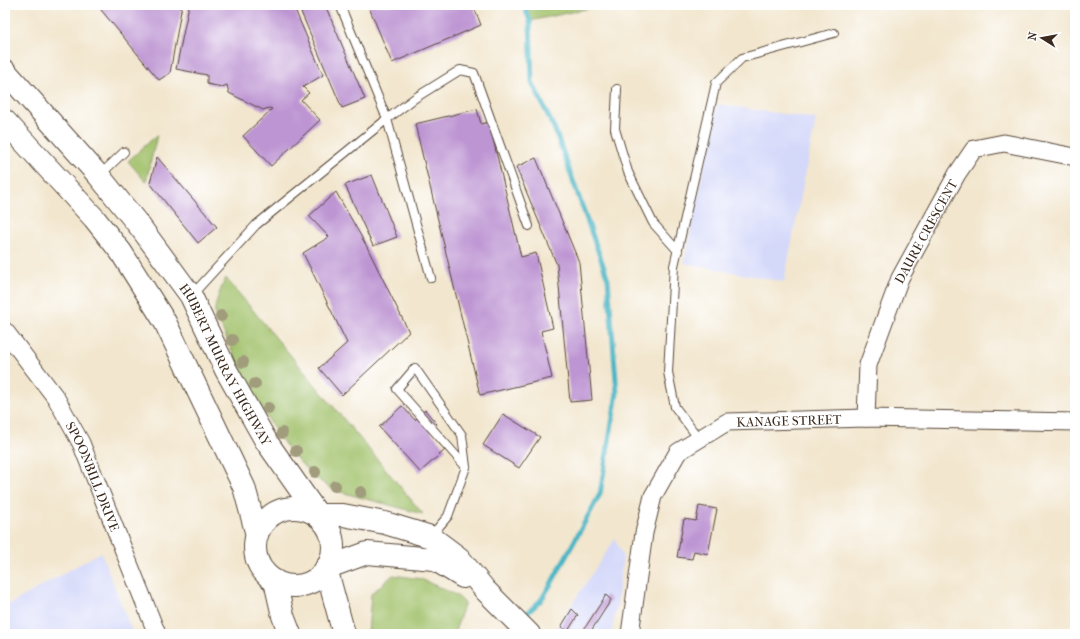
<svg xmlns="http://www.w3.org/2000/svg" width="1080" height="639" viewBox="0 0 1080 639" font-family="'IM FELL French Canon',serif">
<rect width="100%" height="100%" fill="#fff"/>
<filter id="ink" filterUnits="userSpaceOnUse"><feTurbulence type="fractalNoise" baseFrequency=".025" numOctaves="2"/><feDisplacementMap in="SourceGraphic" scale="8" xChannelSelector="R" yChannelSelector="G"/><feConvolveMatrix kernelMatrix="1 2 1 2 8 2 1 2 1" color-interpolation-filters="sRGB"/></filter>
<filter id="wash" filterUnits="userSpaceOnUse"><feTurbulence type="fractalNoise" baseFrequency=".012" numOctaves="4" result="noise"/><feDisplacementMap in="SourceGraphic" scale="16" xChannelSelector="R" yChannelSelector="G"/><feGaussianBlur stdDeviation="0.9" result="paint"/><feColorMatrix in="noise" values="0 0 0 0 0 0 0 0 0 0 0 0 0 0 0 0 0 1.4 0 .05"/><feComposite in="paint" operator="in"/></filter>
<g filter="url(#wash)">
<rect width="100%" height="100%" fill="#f2e6ce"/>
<path fill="#d4d8f9" d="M717 104 816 119 784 282 684 263Z
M615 539 623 557 617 604 611 634H552Z
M101 552 133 634H5V607Z"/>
<path fill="#a1c16a" stroke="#6e7644" d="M524 5H604L530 21Z
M157 135 146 182 128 161Z
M226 278 423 514 333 490C285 460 260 406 235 357 230 346 225 335 220 324 218 320 215 316 215 312 214 305 222 285 226 278Z
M393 575 421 579 456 595 465 603 454 634H368L371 594Z"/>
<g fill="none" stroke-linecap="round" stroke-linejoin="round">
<path stroke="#49b5c5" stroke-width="5" d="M521 619 541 600 551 584 600 494 617 393 608 279 555 130 532 82 530 21 524 5
M505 634 513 626"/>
</g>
<g id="blocks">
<path fill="#bd95d3" d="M97 5H182L170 73 159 80Z
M189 5H293L323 75 303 87 309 93 301 100 320 120 271 166 243 136 272 109 269 108 263 110 229 93 227 85 222 87 207 84V75L176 69Z
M298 5H325L365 99 342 108Z
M368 5H473L481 25 392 63Z
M477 109 481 124 489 122 521 257 536 253 553 328 541 331 552 378 480 395 415 124Z
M157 157 217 227 198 243 150 183Z
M536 158 579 262 592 400 570 402 557 265 516 167Z
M372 175 397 237 373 246 345 185Z
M336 192 366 245 409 332 342 395 319 368 347 343 303 253 329 237 309 216Z
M402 406 415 420 425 410 437 424 430 431 446 449 420 472 379 427Z
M503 414 540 437 519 468 483 445Z
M699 506 717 509 708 554 694 551 692 559 677 557 684 519 696 521Z
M606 595 611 600 589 634H581Z
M572 609 578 615 568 631 561 627Z"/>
</g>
</g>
<g filter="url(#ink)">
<use href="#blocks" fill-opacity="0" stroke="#564638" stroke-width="1"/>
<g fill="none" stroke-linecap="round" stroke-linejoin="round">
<g stroke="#564638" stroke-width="10">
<path id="lane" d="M340 5 387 119 431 278
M617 89 615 129 628 172 653 223 678 251
M100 175 124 152
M192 295 256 225 387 119 415 98 460 70 474 73 529 226
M699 439 675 407 668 372 674 266 716 83 742 58 834 33
M431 536 448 516 466 467 462 435 415 368 397 389 466 467"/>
</g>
<g stroke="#564638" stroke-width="19">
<g id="street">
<path id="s1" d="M5 331 56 398 81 443 157 634"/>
<path id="s2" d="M866 418 868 365 900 278 957 174 974 149 1004 143 1075 157"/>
<path id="s3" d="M630 634 644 533 653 496 678 452 727 422 866 418 1075 422"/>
</g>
</g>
<g stroke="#564638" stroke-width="24">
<path id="secondary" d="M326 568 344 634
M275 581 283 616 290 634"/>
</g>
<g stroke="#564638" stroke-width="24">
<g id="highway">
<path id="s4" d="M5 71 99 176 141 228 191 296 226 370 266 441 318 515H343L385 523 431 537 459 558 485 590 529 634"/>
<path d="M5 121 94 218 121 252 165 322 244 487 257 535"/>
<circle cx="294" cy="547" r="39"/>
<path d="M326 568 367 553 434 559 463 577"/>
</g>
</g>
<use href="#lane" stroke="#fff" stroke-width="8"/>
<use href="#street" stroke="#fff" stroke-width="17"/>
<use href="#secondary" stroke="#fff" stroke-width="22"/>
<use href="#highway" stroke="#fff" stroke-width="22"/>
</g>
<g fill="#a19c7c">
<circle cx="221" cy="316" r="6"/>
<circle cx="232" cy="340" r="6"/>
<circle cx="243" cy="362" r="6"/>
<circle cx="255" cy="384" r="6"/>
<circle cx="268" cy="408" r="6"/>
<circle cx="282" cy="433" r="6"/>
<circle cx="296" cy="451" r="6"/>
<circle cx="315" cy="472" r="6"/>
<circle cx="335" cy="486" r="6"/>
<circle cx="361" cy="492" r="6"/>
</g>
</g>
<g text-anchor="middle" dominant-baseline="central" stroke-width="3.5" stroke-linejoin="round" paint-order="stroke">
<g font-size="13" fill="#3b2a1e" stroke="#fff">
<text stroke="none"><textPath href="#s2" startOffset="199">DAURE CRESCENT</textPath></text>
<text stroke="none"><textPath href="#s4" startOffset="369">HUBERT MURRAY HIGHWAY</textPath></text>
<text stroke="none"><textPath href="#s3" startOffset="310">KANAGE STREET</textPath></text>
<text stroke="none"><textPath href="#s1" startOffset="171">SPOONBILL DRIVE</textPath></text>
</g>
</g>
<rect width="1080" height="639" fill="none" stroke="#fff" stroke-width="20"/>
<g transform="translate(1042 38) rotate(281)" stroke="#ffffff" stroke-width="3" paint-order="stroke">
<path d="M0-3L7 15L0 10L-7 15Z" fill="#3b2a1e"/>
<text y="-6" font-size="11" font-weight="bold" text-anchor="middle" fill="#3b2a1e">N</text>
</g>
</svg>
